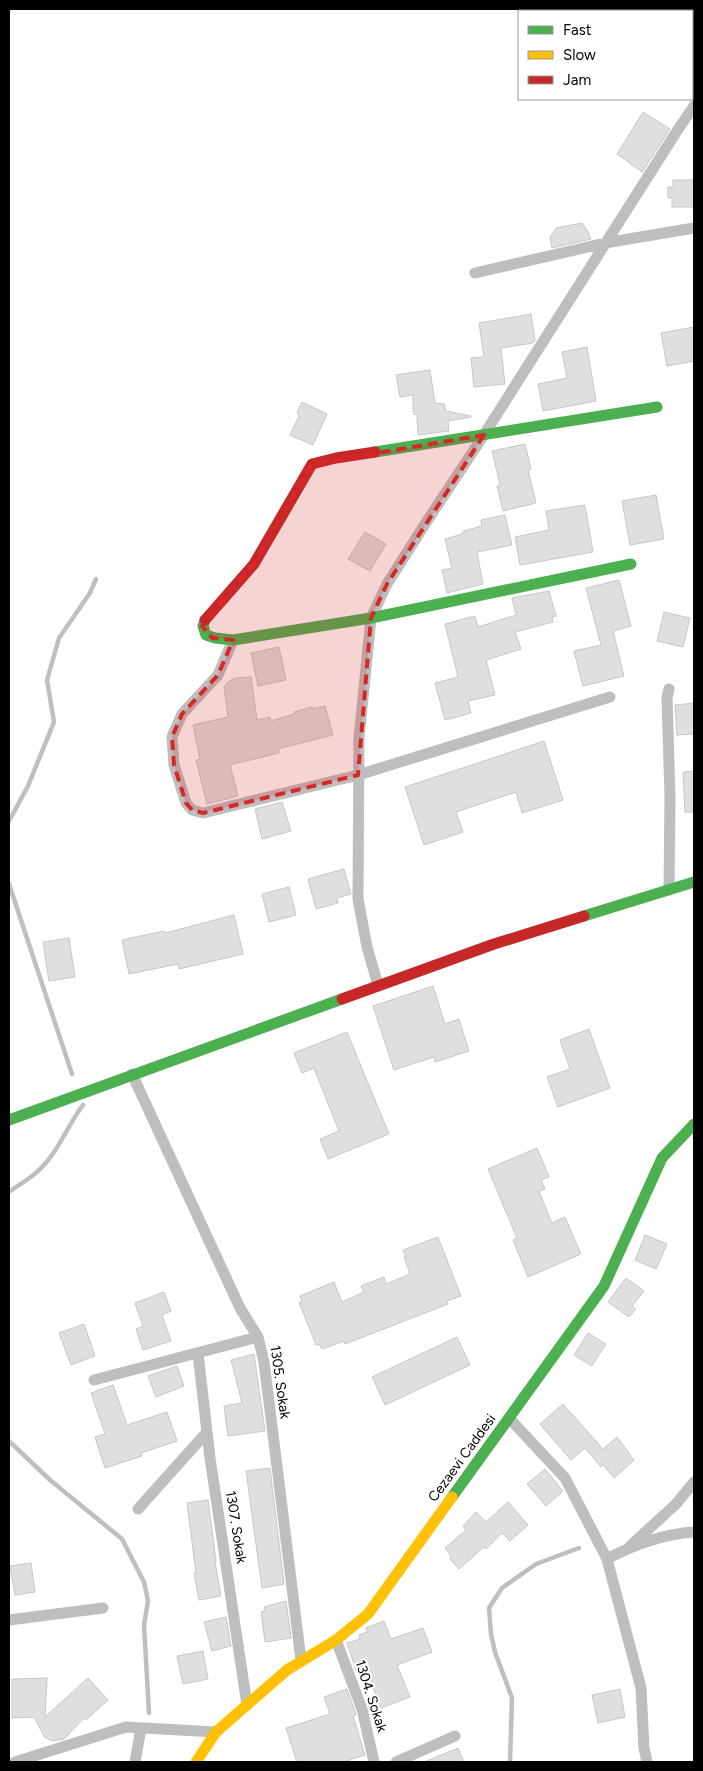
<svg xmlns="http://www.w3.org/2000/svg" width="703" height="1771" viewBox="0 0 703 1771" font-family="Figtree,sans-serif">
<rect width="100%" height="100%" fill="#fff"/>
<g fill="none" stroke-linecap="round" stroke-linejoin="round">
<path stroke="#bfbfbf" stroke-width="4.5" d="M9 821 28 786 54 722 47 680 59 638 90 593 96 579
M9 884 72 1074
M9 1192C18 1185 30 1179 38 1171 58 1153 67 1126 83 1105
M9 1441 50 1480 122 1539 144 1582 148 1601 144 1625 149 1713
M510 1762 512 1698 495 1652 491 1634 489 1608 502 1588 536 1564 579 1548"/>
</g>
<path fill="#dfdfdf" stroke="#c7c7c7" d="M643 112 670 129 642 172 617 154Z
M673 180H694V207H672V198H668V187H673Z
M582 223 587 230 591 239 552 248 550 237 556 228Z
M531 314 535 340 533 343 501 348 505 384 474 387 471 358 484 357 479 323Z
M694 327V361L667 366 661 333Z
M587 347 596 401 543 411 538 384 567 378 562 352Z
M430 370 435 403 444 404 446 411 471 416V417L448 421 449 431 418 435 417 415 414 414 413 410V395L400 397 396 375Z
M302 402 327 414 313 445 290 435 299 416 297 413Z
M525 444 531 469 528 470 536 503 503 511 497 486 500 485 492 451Z
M656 495 664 539 630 545 622 501Z
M585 505 593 552 520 565 515 537 549 530 546 511Z
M505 515 512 545 477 552 483 584 447 593 442 570 452 568 445 539 462 534 463 531 482 526 481 520Z
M365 532 386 544 370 571 348 559Z
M619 580 631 626 613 631 624 676 583 686 574 651 601 645 586 588Z
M549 591 556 616 552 617 553 622 515 632 521 649 486 660 495 695 468 701 471 713 445 720 435 683 458 677 445 624 475 616 478 627 516 615 512 598Z
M664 612 690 618 683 647 657 641Z
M279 647 286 680 258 686 251 653Z
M251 677 257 720 270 717 271 721 295 714 294 712 312 707 313 709 325 706 333 735 278 749 279 753 230 765 238 796 207 804 196 760 200 759 193 725 228 717 224 687 228 682 235 678Z
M694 703V734L677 735 675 705Z
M544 741 563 800 522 813 516 792 456 812 463 832 424 845 405 787Z
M694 771V812H685L683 772Z
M282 802 291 831 262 839 255 809Z
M344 869 351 894 337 898 338 903 316 909 308 879Z
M289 887 296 915 269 922 262 894Z
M234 915 243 954 179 969 178 964 129 974 122 940 164 931 165 933Z
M69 938 75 977 49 981 43 942Z
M433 986 445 1024 459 1019 469 1051 435 1062 434 1057 394 1070 373 1006Z
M589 1029 610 1088 558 1107 547 1077 570 1069 560 1040Z
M347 1032 389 1134 328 1159 320 1139 339 1131 314 1068 302 1073 294 1053Z
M537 1148 549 1177 541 1180 545 1189 539 1191 552 1223 565 1217 581 1254 528 1277 513 1240 517 1238 488 1169Z
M645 1235 667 1244 656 1269 635 1260Z
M438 1237 461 1296 447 1301 448 1304 345 1344 344 1341 322 1349 319 1344 316 1345 299 1302 302 1301 300 1296 334 1282 342 1302 364 1292 361 1286 384 1277 386 1284 410 1274 404 1257H406L403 1250Z
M626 1278 644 1291 632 1306 636 1309 629 1317 608 1302Z
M164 1292 171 1311 162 1315 171 1341 143 1350 136 1329 143 1326 135 1303Z
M84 1324 95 1356 71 1365 59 1333Z
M588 1333 606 1344 592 1366 574 1355Z
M457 1337 470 1365 385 1405 372 1377Z
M254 1354 265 1431 228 1436 224 1406 242 1403 231 1360Z
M177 1366 184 1386 156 1397 148 1376Z
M113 1385 127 1425 167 1412 177 1441 141 1453 142 1456 105 1468 95 1437 105 1434 91 1393Z
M563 1404 603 1449 617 1437 634 1460 614 1478 603 1465 601 1467 585 1448 571 1460 540 1424Z
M270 1468 284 1584 262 1588 246 1471Z
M545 1469 563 1491 546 1506 527 1484Z
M208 1500 214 1545 216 1562H215L221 1596 199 1600 194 1573H196L187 1503Z
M508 1502 528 1525 510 1541 502 1533 486 1549 484 1547 459 1569 450 1559 451 1556 445 1548 466 1530 463 1526 476 1512 486 1522Z
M31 1563 35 1592 15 1595 10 1566Z
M286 1601 291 1638 265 1642 261 1612 265 1611 264 1607Z
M226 1617 231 1646 212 1651 204 1622Z
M384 1621 391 1639 423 1628 432 1652 397 1665 410 1697 381 1708 366 1670 357 1673 347 1643 360 1639 359 1635 367 1632 366 1628Z
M203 1651 208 1679 183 1684 177 1656Z
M47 1678 45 1717 88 1678 108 1700 86 1720 84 1718 64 1739 52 1741 45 1737V1738L34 1717 12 1718V1679Z
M347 1689 355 1711 356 1715 353 1716 365 1755 343 1762H297L286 1728 330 1714 324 1697Z
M620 1689 625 1717 598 1723 592 1695Z
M458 1748 464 1762H424Z"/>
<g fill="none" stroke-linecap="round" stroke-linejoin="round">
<path stroke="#bebebe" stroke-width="11" d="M475 273 605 243 694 228
M233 640 218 675 182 714 172 737 174 765 186 803 192 810 203 813 358 775 610 697
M669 890 670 797 667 698 669 689
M378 985 367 947 358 899 359 738 371 618 387 584 427 521 478 444 675 134 694 106
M132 1074 240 1308 258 1337 264 1362 301 1660
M198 1354 210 1458 247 1705
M94 1380 258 1337
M509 1418 565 1478 607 1559 641 1688 644 1748 647 1762
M138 1509 207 1432
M629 1547 676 1504 694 1482
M607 1559C633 1545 664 1534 694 1532
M9 1620 103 1608
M336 1640 362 1709 374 1762
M15 1762 126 1727 216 1732
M135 1762 141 1728
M396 1762 455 1736"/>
<path stroke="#4caf50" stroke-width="11" d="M375 452 657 407
M205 620 203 626 206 635 215 638 233 640 371 618 631 564
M584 916 694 882
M9 1120 342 999
M452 1497 604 1286 662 1158 694 1124"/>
<path stroke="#ffc107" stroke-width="11" d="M196 1762 216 1732 287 1670 336 1640 368 1614 452 1497"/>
<path stroke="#c62828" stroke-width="11" d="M205 620 254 564 312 464 336 458 375 452
M342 999 494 944 584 916"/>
</g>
<path fill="#d62828" fill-opacity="0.2" stroke="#d62828" stroke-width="4" stroke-dasharray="10 6" stroke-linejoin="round" d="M484 435 387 584 371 618 358 775 203 813 192 810 186 803 174 765 172 737 182 714 218 675 233 640 212 638 202 626 254 564 312 464Z"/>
<g text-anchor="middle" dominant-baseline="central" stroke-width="4" stroke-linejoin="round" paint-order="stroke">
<g font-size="14" fill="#000" stroke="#fff">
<text transform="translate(280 1382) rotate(82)">1305. Sokak</text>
<text transform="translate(462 1458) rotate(-54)">Cezaevi Caddesi</text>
<text transform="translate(236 1527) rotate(81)">1307. Sokak</text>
<text transform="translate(371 1696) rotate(72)">1304. Sokak</text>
</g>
</g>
<rect width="703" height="1771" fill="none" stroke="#000000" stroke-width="20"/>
<rect x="518" y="10" width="175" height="90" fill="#ffffff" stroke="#999999"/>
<rect x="528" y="26" width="25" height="8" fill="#4caf50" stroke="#999999"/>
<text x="563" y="35" font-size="15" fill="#000000">Fast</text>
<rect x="528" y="51" width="25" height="8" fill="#ffc107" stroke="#999999"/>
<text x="563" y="60" font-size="15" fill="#000000">Slow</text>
<rect x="528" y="76" width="25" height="8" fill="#c62828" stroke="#999999"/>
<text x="563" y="85" font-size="15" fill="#000000">Jam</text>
</svg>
